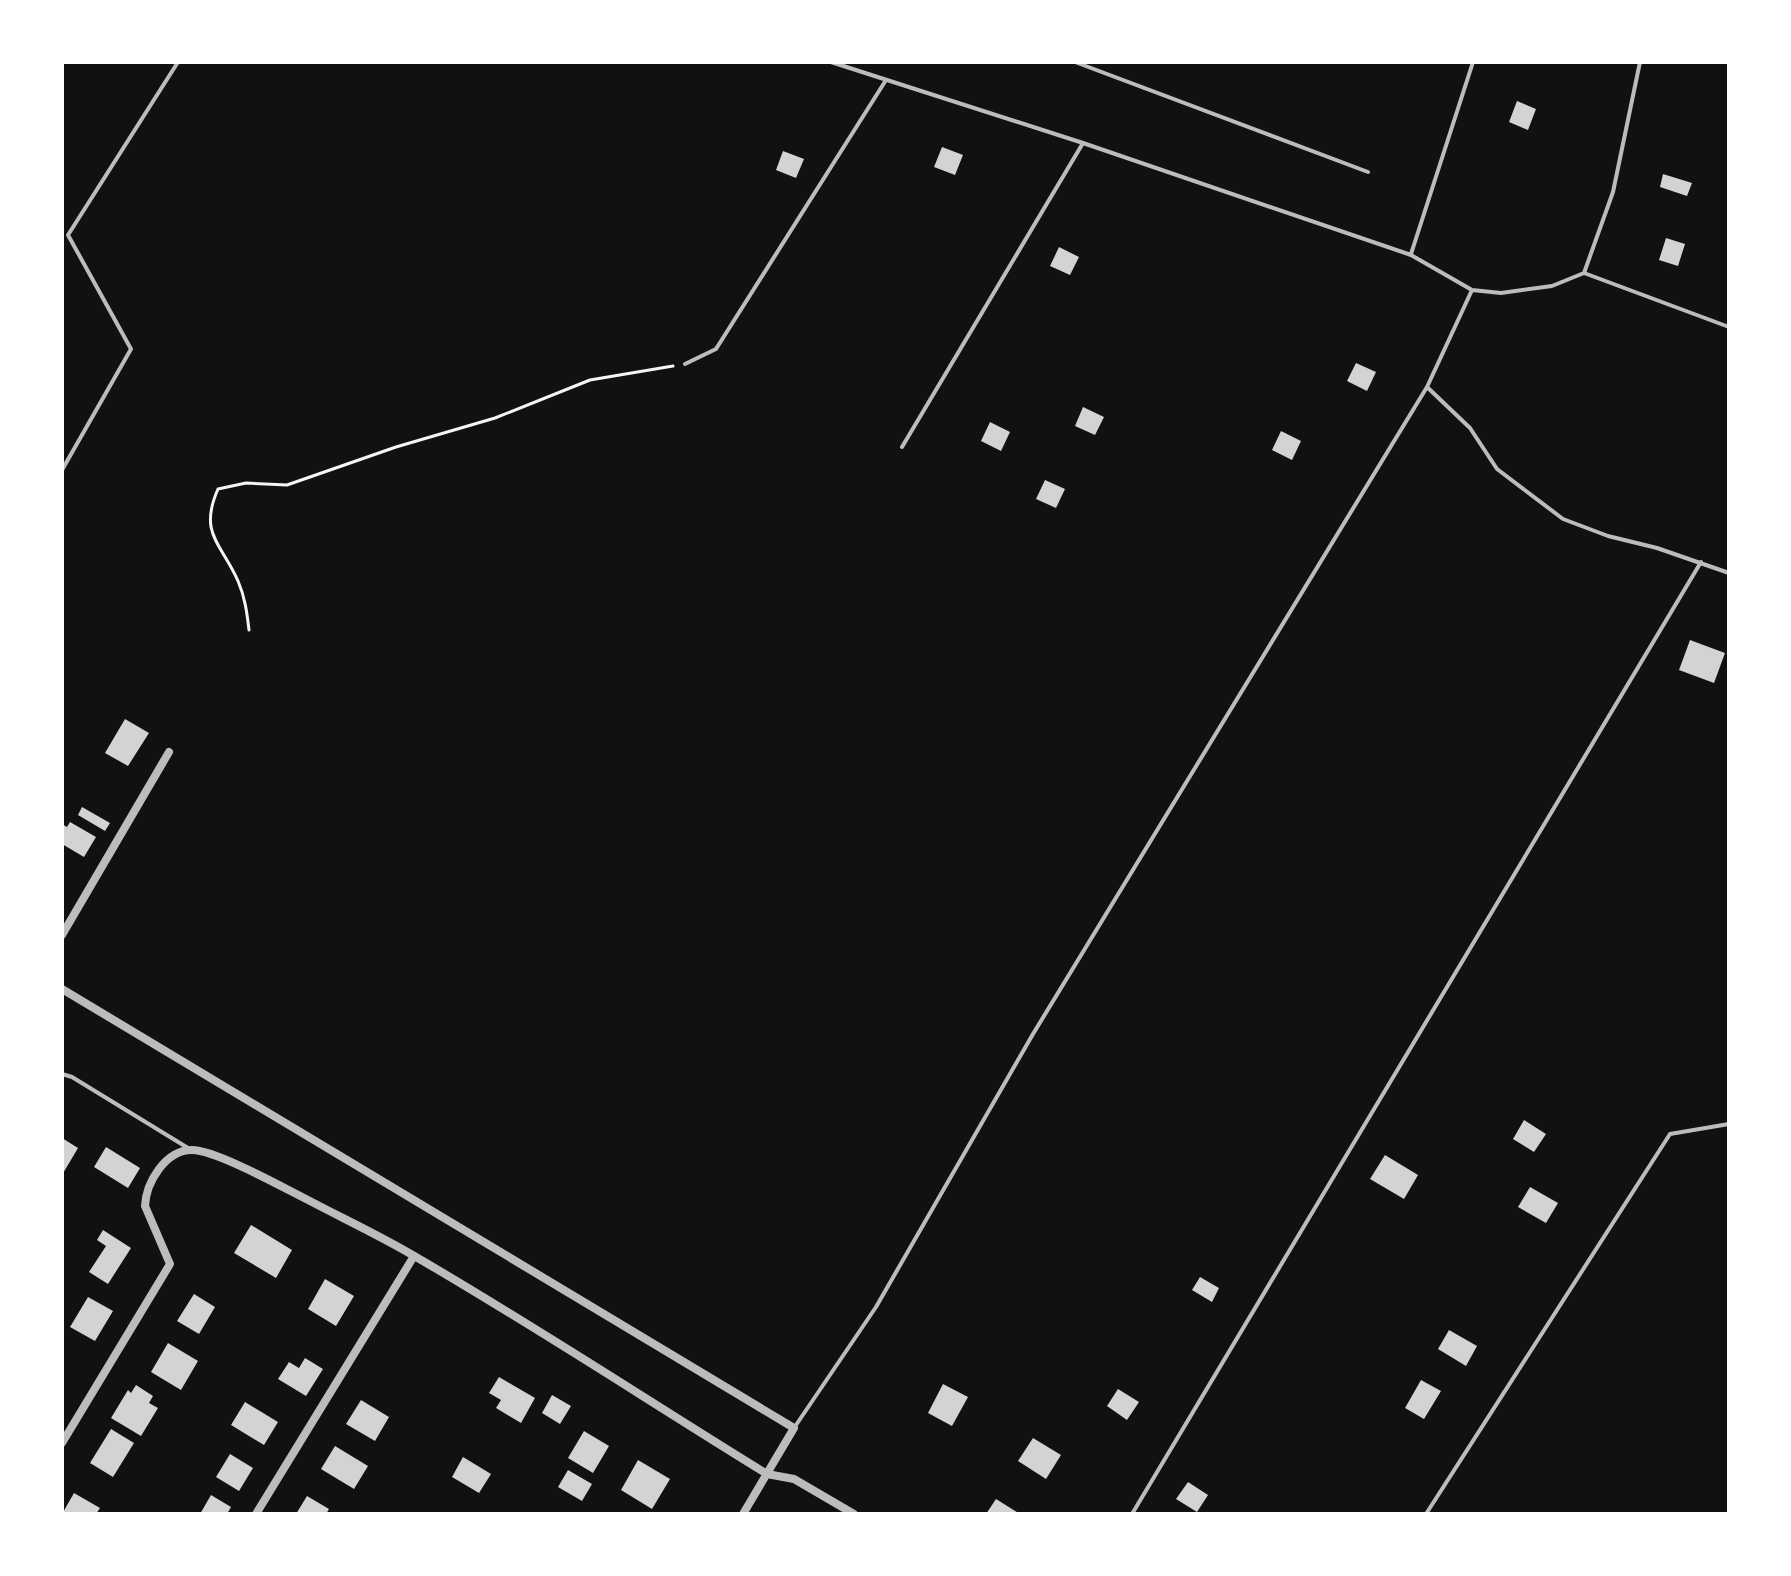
<svg xmlns="http://www.w3.org/2000/svg" width="1791" height="1576" viewBox="0 0 1791 1576" font-family="Lato,sans-serif">
<rect width="100%" height="100%" fill="#111"/>
<path fill="#d3d3d3" d="M1517 101 1536 109 1528 130 1509 122Z
M942 147 963 155 955 175 934 167Z
M783 151 804 159 796 178 776 170Z
M1663 174 1692 183 1687 196 1660 187Z
M1666 238 1685 244 1678 266 1659 260Z
M1059 247 1079 257 1070 275 1050 266Z
M1356 363 1376 372 1367 391 1347 381Z
M1083 407 1104 417 1095 435 1075 426Z
M990 422 1010 432 1001 451 981 441Z
M1281 431 1301 441 1292 460 1272 450Z
M1045 480 1065 489 1056 508 1036 499Z
M1690 640 1725 653 1714 683 1679 670Z
M125 719 149 733 128 766 105 753Z
M82 807 110 823 105 831 78 815Z
M70 822 96 837 84 857 62 844V824L67 827Z
M1524 1120 1546 1134 1534 1152 1513 1139Z
M62 1138 78 1148 62 1175Z
M106 1147 140 1168 128 1188 94 1167Z
M1385 1155 1418 1175 1404 1199 1370 1179Z
M1530 1187 1558 1203 1546 1223 1518 1207Z
M251 1225 292 1250 276 1278 234 1253Z
M103 1230 131 1248 108 1284 89 1272 106 1246 97 1240Z
M1200 1277 1219 1288 1212 1302 1192 1290Z
M325 1279 354 1296 336 1326 308 1309Z
M194 1294 215 1307 199 1334 177 1321Z
M88 1297 113 1311 95 1341 70 1327Z
M1449 1330 1477 1346 1466 1366 1438 1349Z
M168 1343 198 1361 181 1390 151 1372Z
M305 1358 323 1369 306 1396 278 1379 289 1362 299 1368Z
M499 1377 535 1398 521 1423 496 1408 501 1400 489 1393Z
M1421 1380 1441 1391 1424 1419 1405 1408Z
M943 1384 968 1397 952 1426 928 1413Z
M136 1385 153 1396 149 1403 158 1408 141 1436 111 1418 128 1390 131 1393Z
M1118 1389 1139 1402 1127 1420 1107 1406Z
M552 1395 571 1406 560 1424 542 1413Z
M361 1400 389 1417 375 1441 346 1424Z
M245 1402 278 1422 264 1445 231 1425Z
M111 1429 134 1443 113 1477 90 1463Z
M584 1431 609 1446 593 1473 568 1458Z
M1033 1438 1061 1455 1046 1479 1018 1461Z
M335 1446 368 1466 354 1489 321 1469Z
M230 1454 253 1468 239 1491 216 1477Z
M463 1457 491 1474 479 1493 452 1477Z
M638 1460 670 1479 652 1509 621 1490Z
M568 1470 592 1484 582 1501 558 1487Z
M1188 1482 1208 1495 1197 1512 1176 1499Z
M74 1493 100 1508 96 1514H62Z
M211 1495 231 1507 227 1514H200Z
M307 1496 329 1509 326 1514H296Z
M996 1499 1020 1514H986Z"/>
<g fill="none" stroke-linecap="round" stroke-linejoin="round">
<path stroke="#f5f5f5" stroke-width="3" d="M249 630C247 613 245 597 238 581 222 544 198 534 218 489L246 483 287 485 396 447 495 418 590 380 673 366"/>
<path stroke="#bcbcbc" stroke-width="4" d="M831 62 1083 143 1411 255 1472 290 1501 293 1552 286 1584 273 1729 327
M1075 62 1368 172
M1411 254 1473 62
M1584 273 1613 192 1640 62
M685 364 716 349 886 80
M1427 387 1470 428 1497 469 1563 519 1608 536 1657 548 1729 573
M902 447 1083 143
M62 470 131 349 68 235 178 62
M62 1074 72 1077 188 1148
M794 1428 876 1307 1033 1034 1427 387 1472 290
M1132 1514 1701 562
M1426 1514 1670 1134 1729 1124"/>
<path stroke="#bcbcbc" stroke-width="8" d="M62 935 169 752
M62 989 794 1428 743 1514
M62 1443 170 1264 145 1206C146 1183 165 1150 192 1150 216 1150 284 1188 308 1200 344 1219 381 1236 416 1257 535 1326 650 1402 767 1474L794 1479 854 1514
M256 1514 414 1256"/>
</g>
<rect width="1791" height="1576" fill="none" stroke="#ffffff" stroke-width="128"/>
</svg>
